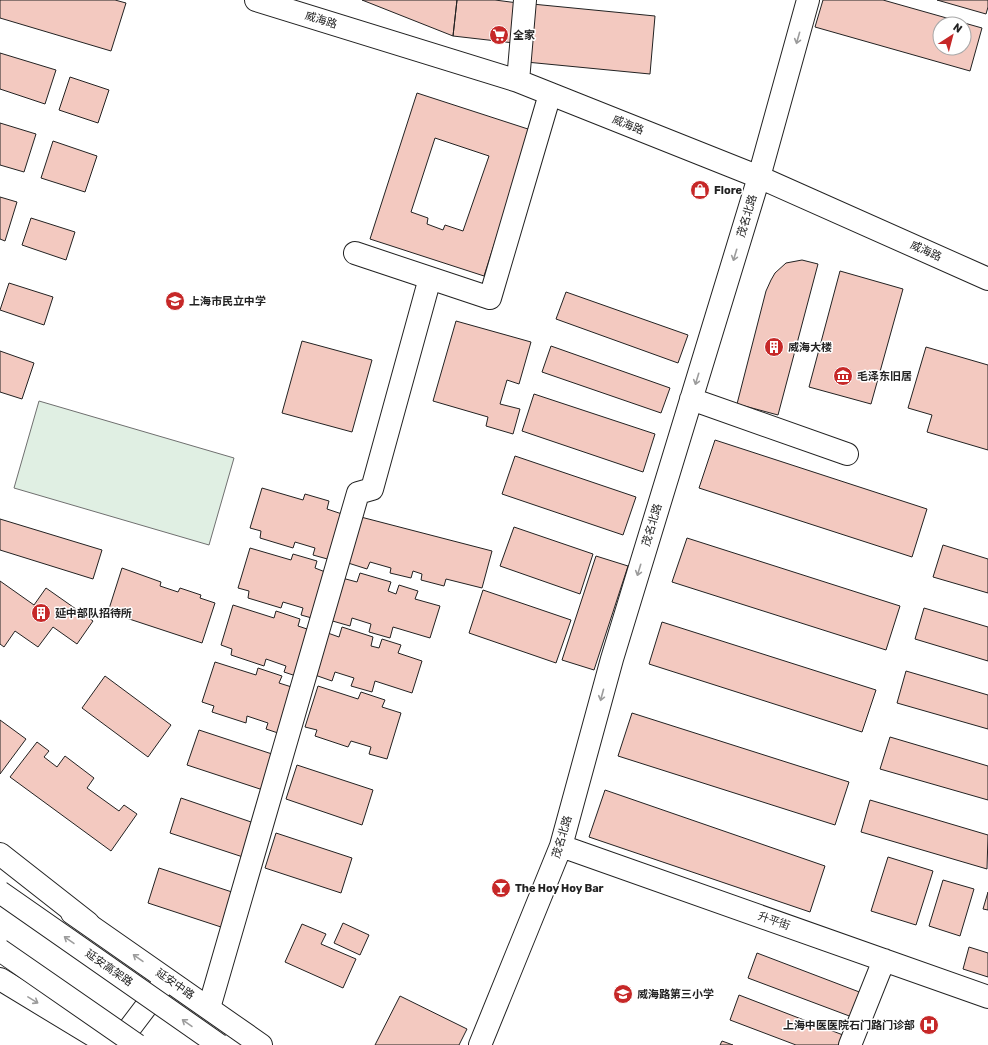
<svg xmlns="http://www.w3.org/2000/svg" width="988" height="1045" viewBox="0 0 988 1045" font-family="Rubik,'Noto Sans SC',sans-serif">
<rect width="100%" height="100%" fill="#fff"/>
<path fill="#e0efe3" stroke="#6f6f6f" d="M39 401 234 458 209 545 14 488Z"/>
<path fill="#f3c9c0" stroke="#222" fill-rule="evenodd" d="M0 0H115L126 3 111 51 0 18Z
M362 0H457L453 36Z
M457 0H495L518 3 514 43 453 36Z
M823 0H883L982 28 970 71 815 27ZM940 24H964V48H940Z
M937 0H988V7L986 14Z
M532 4 655 16 650 74 526 62Z
M0 53 56 70 45 104 0 89Z
M70 77 109 90 98 123 59 110Z
M417 93 531 130 484 276 370 239ZM435 138 489 156 463 231 445 225 443 230 427 224 428 218 411 212Z
M0 123 36 134 24 172 0 165Z
M53 141 97 156 85 192 41 178Z
M0 197 17 202 5 241 0 239Z
M31 218 75 232 66 260 22 245Z
M802 260 818 264 778 415 737 404 766 291 771 280 775 273 786 263Z
M840 271 903 289 871 404 809 387Z
M9 283 53 297 44 325 0 310Z
M566 292 688 335 678 363 556 319Z
M456 321 531 342 519 384 507 380 500 404 520 409 513 434 486 426 488 417 433 401Z
M302 341 372 360 352 432 282 413Z
M551 346 670 388 661 413 542 372Z
M926 347 988 365V450L927 432 932 415 908 408Z
M0 351 34 363 22 399 0 392Z
M534 394 655 434 643 472 522 431Z
M715 440 927 509 912 557 699 488Z
M515 456 636 497 623 535 502 494Z
M262 488 303 500 305 494 329 501 327 509 345 515 331 560 313 555 315 548 295 542 293 548 260 538 261 531 250 528Z
M357 516 492 551 482 588 446 579 444 586 421 580 422 574 413 571 411 578 390 573 391 568 370 562 367 569 345 562Z
M0 519 102 550 93 579 0 550Z
M514 527 593 554 580 594 500 566Z
M687 538 900 606 886 650 672 582Z
M943 545 988 559V593L933 577Z
M250 548 291 560 293 554 317 561 315 568 333 575 319 620 301 615 303 608 283 602 281 608 248 598 249 591 238 588Z
M596 556 628 566 594 670 562 660Z
M122 568 161 582 160 586 178 592 180 588 201 595 200 598 215 603 202 643 108 612Z
M360 573 391 582 388 591 396 594 399 585 418 591 415 599 440 606 430 638 393 627 390 638 369 632 371 624 352 618 350 626 329 620 342 578 357 582Z
M0 581 34 605 46 588 93 621 77 644 53 627 38 647 15 631 4 647 0 644Z
M483 590 571 620 556 663 469 633Z
M233 605 274 618 276 611 300 619 298 626 316 632 302 678 284 672 286 666 266 659 264 666 231 655 232 649 221 645Z
M924 608 988 627V661L915 639Z
M662 622 876 690 862 732 649 664Z
M342 627 373 637 371 646 379 648 382 639 401 645 398 653 422 661 412 693 375 681 372 692 351 686 354 678 335 672 332 681 312 674 325 632 339 637Z
M215 662 256 675 258 668 282 676 279 683 298 689 284 735 266 729 268 723 247 716 246 723 212 712 214 706 202 702Z
M906 671 988 695V729L897 703Z
M105 676 171 725 148 757 82 708Z
M318 686 358 699 361 692 385 700 382 707 401 713 387 759 369 754 371 747 351 741 348 747 315 736 317 730 305 727Z
M632 713 849 782 835 825 618 756Z
M0 720 26 739 0 774Z
M199 730 275 755 263 790 187 765Z
M890 737 988 766V800L880 769Z
M37 742 49 751 44 757 57 767 65 756 94 778 87 788 119 811 124 805 137 814 111 851 10 777Z
M297 765 373 790 362 825 286 799Z
M605 790 825 866 810 912 589 837Z
M181 798 257 824 246 858 170 833Z
M870 800 988 835 987 869 861 832Z
M276 833 352 858 341 893 265 868Z
M888 857 933 871 916 925 871 911Z
M159 868 235 893 224 928 148 903Z
M943 880 974 889 960 936 929 926Z
M988 892V910L983 909Z
M343 923 369 935 360 955 334 943Z
M302 924 326 934 321 944 356 959 343 988 285 962Z
M969 947 988 953V977L963 969Z
M757 953 862 993 852 1017 748 978Z
M739 995 843 1035 840 1045H796L730 1020Z
M400 996 467 1029 459 1045H375Z
M722 1041 733 1045H720Z"/>
<g fill="none" stroke-linecap="round" stroke-linejoin="round">
<g stroke="#222" stroke-width="24">
<path id="minor" d="M256 0 518 81 759 177 988 279
M518 81 525 0
M355 253 490 298 550 94
M691 399 847 454
M561 846 988 997
M209 1008 358 493 372 489 430 278
M480 1045 561 846 612 659 759 177 808 0
M850 1045 884 960"/>
</g>
<g stroke="#222" stroke-width="24">
<path id="major" d="M72 913 261 1045
M0 979 109 1045
M126 1033 164 983"/>
</g>
<g stroke="#222" stroke-width="24">
<path id="highway" d="M0 854 88 923"/>
</g>
<use href="#minor" stroke="#fff" stroke-width="22"/>
<use href="#major" stroke="#fff" stroke-width="22"/>
<use href="#highway" stroke="#fff" stroke-width="22"/>
<g stroke="#222" stroke-width="24" stroke-linecap="butt">
<path id="highway-bridge" d="M0 892 219 1045
M0 950 137 1045"/>
</g>
<use href="#highway-bridge" stroke="#fff" stroke-width="22"/>
</g>
<defs><path id="oneway-shaft" d="M-6 0H5M1.5-3L5.5 0L1.5 3" fill="none" stroke-width="1.6" stroke-linecap="round" stroke-linejoin="round"/></defs>
<g stroke="#9c9c9c">
<use href="#oneway-shaft" transform="translate(798 38) rotate(106)"/>
<use href="#oneway-shaft" transform="translate(735 255) rotate(107)"/>
<use href="#oneway-shaft" transform="translate(697 379) rotate(107)"/>
<use href="#oneway-shaft" transform="translate(639 570) rotate(107)"/>
<use href="#oneway-shaft" transform="translate(602 695) rotate(105)"/>
<use href="#oneway-shaft" transform="translate(69 940) rotate(-145)"/>
<use href="#oneway-shaft" transform="translate(138 958) rotate(-145)"/>
<use href="#oneway-shaft" transform="translate(33 1000) rotate(31)"/>
<use href="#oneway-shaft" transform="translate(187 1023) rotate(-145)"/>
</g>
<defs>
<g id="supermarket-disc" transform="scale(1)"><circle r="9.5" fill="#c62828" stroke="#fff"/><path d="M-6-5.5h2.5l.6 2H6L4.5 2H-2.5L-4.4-4H-6ZM-1.5 3.2a1.3 1.3 0 1 0 .1 0ZM3 3.2a1.3 1.3 0 1 0 .1 0Z" fill="#fff"/></g>
<g id="shop-disc" transform="scale(1)"><circle r="9.5" fill="#c62828" stroke="#fff"/><path d="M-5-2.5h2.3a2.7 3.5 0 0 1 5.4 0H5L5.5 6h-11ZM-1.5-2.5h3a1.5 2.3 0 0 0-3 0Z" fill="#fff"/></g>
<g id="school-disc" transform="scale(1)"><circle r="9.5" fill="#c62828" stroke="#fff"/><path d="M0-5L7-2L0 1L-7-2ZM-4 1L0 2.5L4 1V4Q0 6-4 4Z" fill="#fff"/></g>
<g id="building-disc" transform="scale(1)"><circle r="9.5" fill="#c62828" stroke="#fff"/><path d="M-4-6H4V6H1V3H-1V6H-4ZM-2.5-4.3h1.7v1.8h-1.7ZM.8-4.3h1.7v1.8H.8ZM-2.5-1h1.7V.8h-1.7ZM.8-1h1.7V.8H.8Z" fill="#fff"/></g>
<g id="museum-disc" transform="scale(1)"><circle r="9.5" fill="#c62828" stroke="#fff"/><path d="M0-6L6-3V-2H-6V-3ZM-5-1h2V3h-2ZM-1-1h2V3h-2ZM3-1h2V3H3ZM-6 4H6V6H-6Z" fill="#fff"/></g>
<g id="bar-disc" transform="scale(1)"><circle r="9.5" fill="#c62828" stroke="#fff"/><path d="M-6-5H6L.8 .8V4.5H3.5V6h-7V4.5H-.8V.8Z" fill="#fff"/></g>
<g id="hospital-disc" transform="scale(1)"><circle r="9.5" fill="#c62828" stroke="#fff"/><path d="M-5-5h3v3.5h4V-5h3V5h-3V1.5h-4V5h-3Z" fill="#fff"/></g>
</defs>
<g fill-rule="evenodd">
<use href="#supermarket-disc" x="499" y="35"/>
<use href="#shop-disc" x="700" y="190"/>
<use href="#school-disc" x="175" y="301"/>
<use href="#building-disc" x="774" y="347"/>
<use href="#museum-disc" x="843" y="376"/>
<use href="#building-disc" x="41" y="613"/>
<use href="#bar-disc" x="501" y="888"/>
<use href="#school-disc" x="623" y="994"/>
<use href="#hospital-disc" x="929" y="1025"/>
</g>
<g text-anchor="middle" dominant-baseline="central" stroke-width="3" stroke-linejoin="round" paint-order="stroke">
<g font-size="11" fill="#222" stroke="#fff">
<text transform="translate(321 20) rotate(17)">威海路</text>
<text transform="translate(628 125) rotate(22)">威海路</text>
<text transform="translate(747 216) rotate(-73)">茂名北路</text>
<text transform="translate(926 251) rotate(24)">威海路</text>
<text transform="translate(652 525) rotate(-73)">茂名北路</text>
<text transform="translate(562 837) rotate(-73)">茂名北路</text>
<text transform="translate(774 921) rotate(19)">升平街</text>
<text transform="translate(109 968) rotate(35)">延安高架路</text>
<text transform="translate(175 984) rotate(35)">延安中路</text>
</g>
<g font-size="11" font-weight="bold" fill="#222" stroke="#fff" text-anchor="start">
<text x="513" y="35">全家</text>
<text x="714" y="190">Flore</text>
<text x="189" y="301">上海市民立中学</text>
<text x="788" y="347">威海大楼</text>
<text x="857" y="376">毛泽东旧居</text>
<text x="55" y="613">延中部队招待所</text>
<text x="515" y="888">The Hoy Hoy Bar</text>
<text x="637" y="994">威海路第三小学</text>
<text x="915" y="1025" text-anchor="end">上海中医医院石门路门诊部</text>
</g>
</g>
<g transform="translate(952 36) rotate(36)"><circle r="19" fill="#ffffff" stroke="#a7a7a7"/>
<path d="M0-3L7 15L0 10L-7 15Z" fill="#c62828"/>
<text y="-6" font-size="11" font-weight="bold" text-anchor="middle" fill="#222222">N</text>
</g>
</svg>
